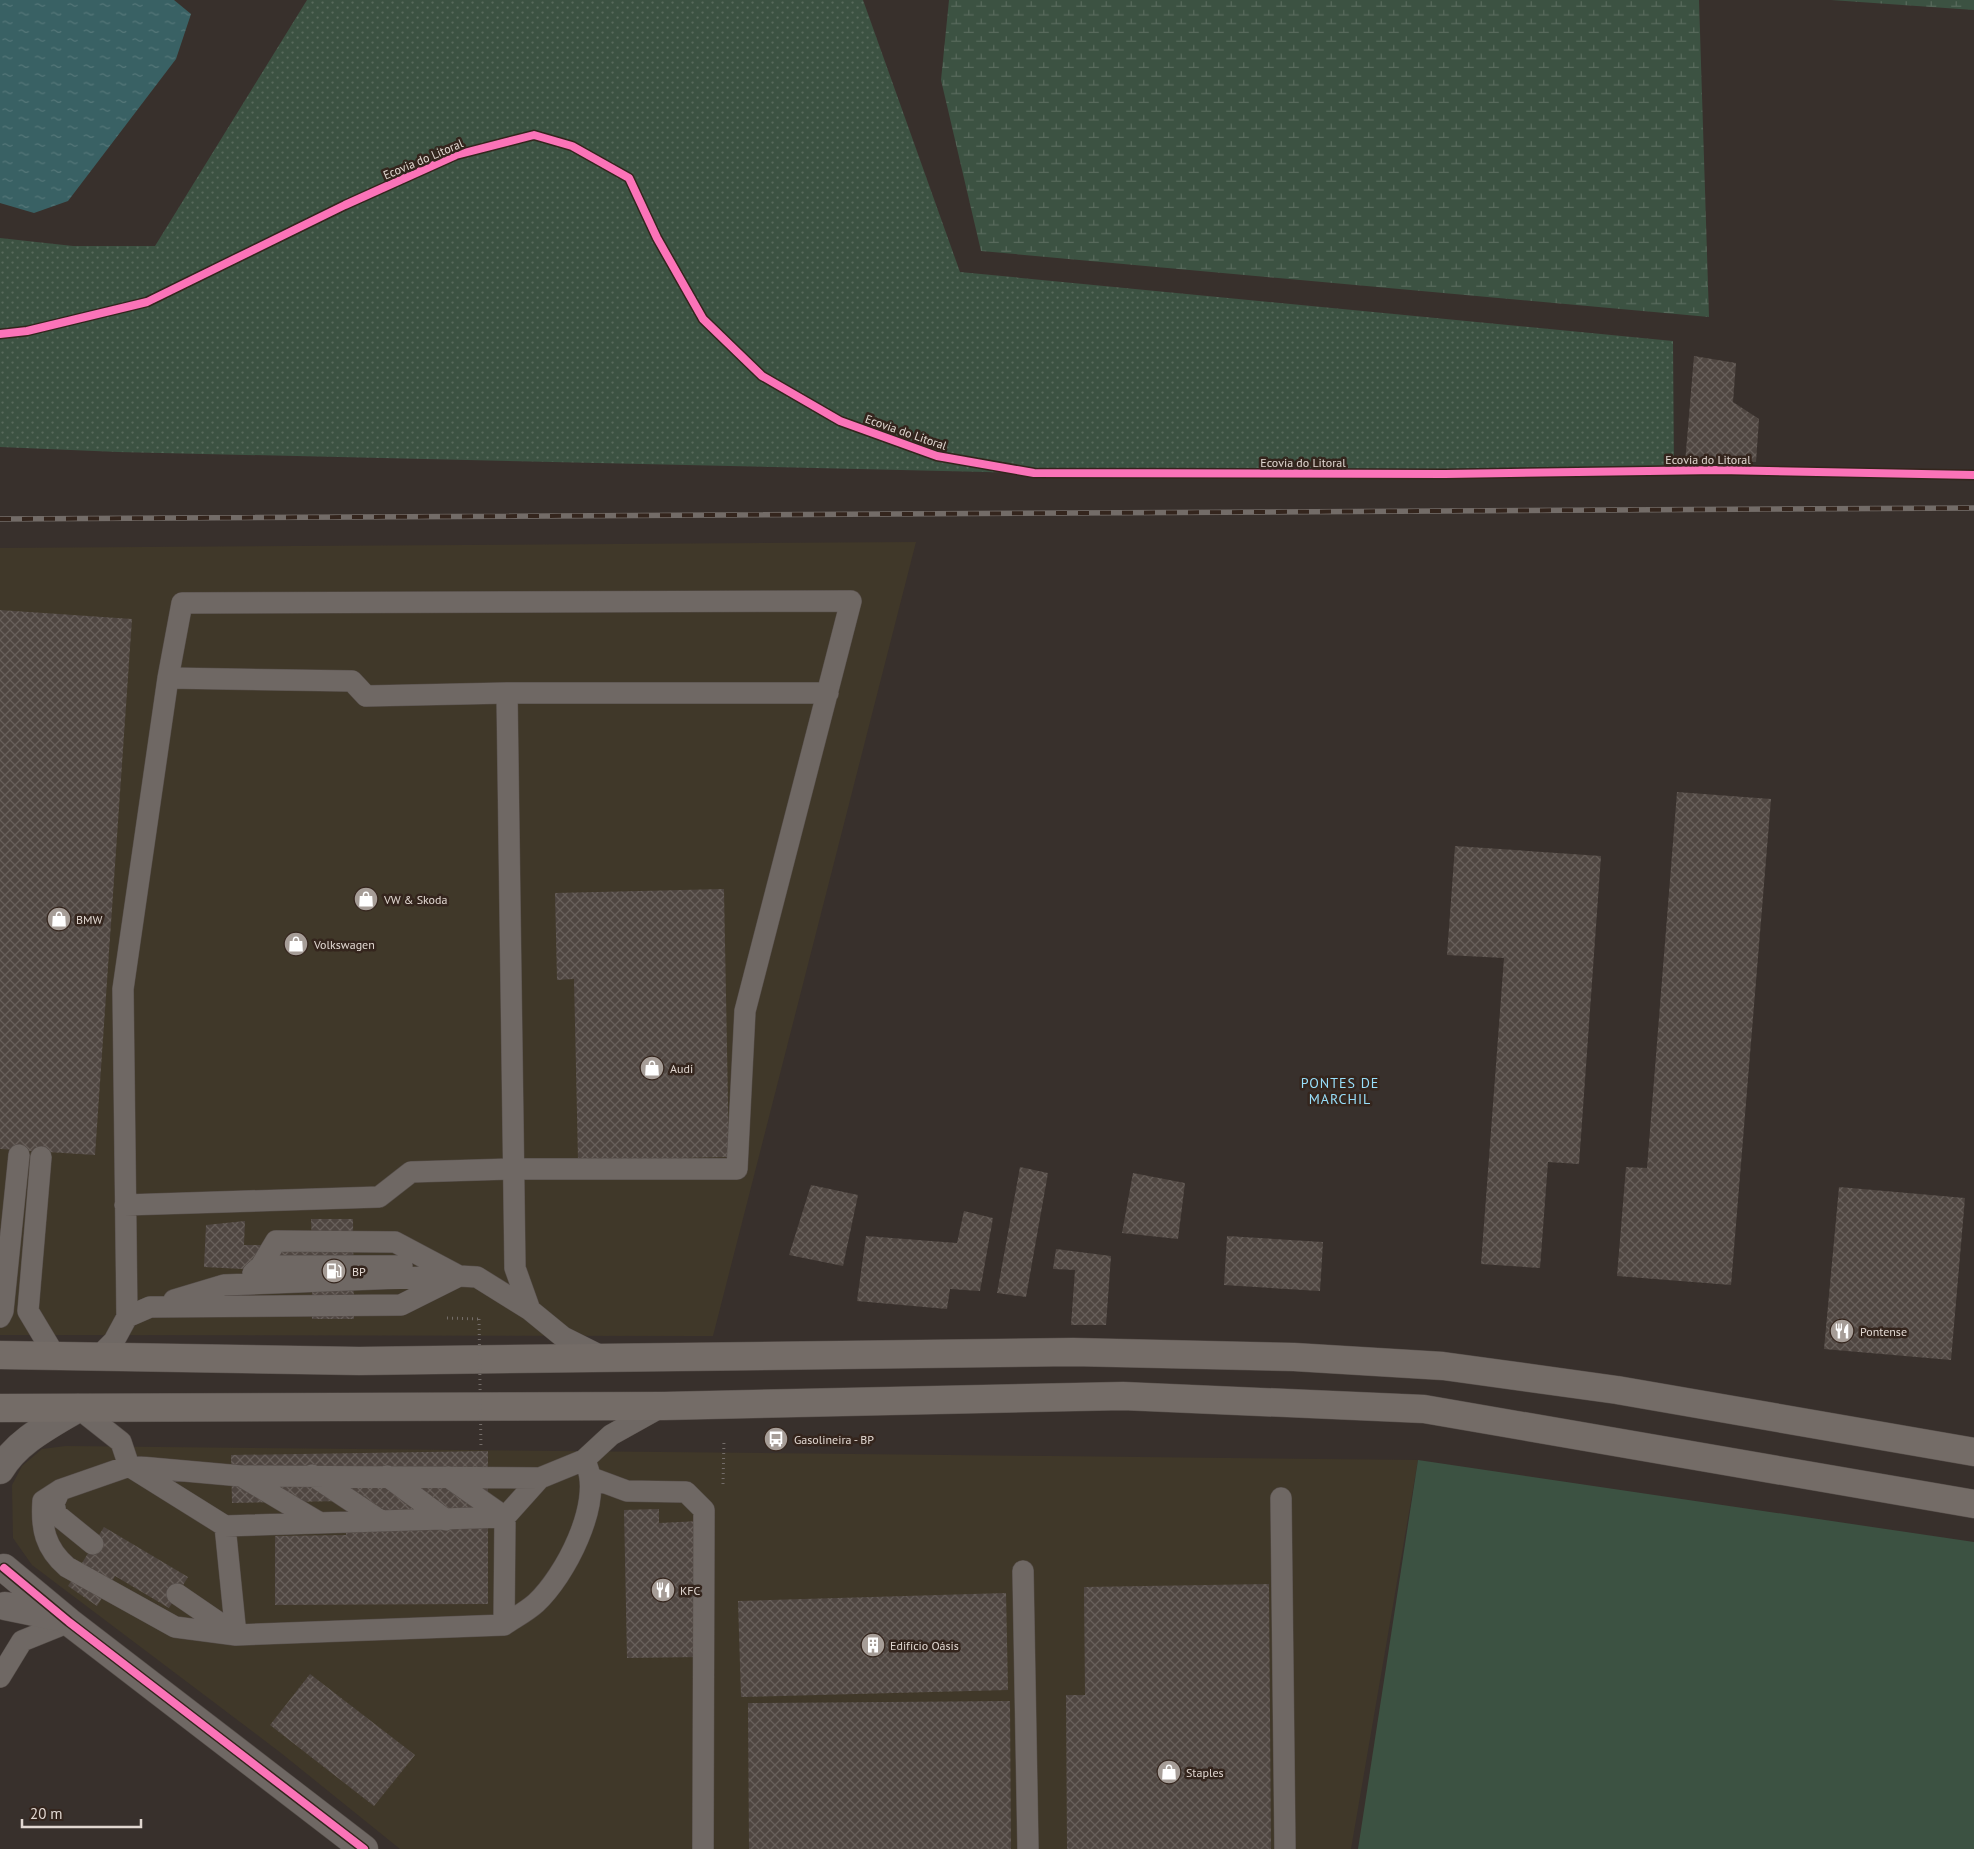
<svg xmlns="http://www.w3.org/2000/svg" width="1974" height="1849" viewBox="0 0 1974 1849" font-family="'PT Sans',sans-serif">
<defs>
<pattern id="wetland-marsh" width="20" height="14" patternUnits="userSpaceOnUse" patternTransform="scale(1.25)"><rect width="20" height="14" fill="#3c5242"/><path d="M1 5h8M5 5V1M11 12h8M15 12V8" fill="none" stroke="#586a5c"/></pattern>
<pattern id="park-dots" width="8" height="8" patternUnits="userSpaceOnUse" patternTransform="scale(1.25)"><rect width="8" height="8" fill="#3c5242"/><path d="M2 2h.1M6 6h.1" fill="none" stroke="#586a5c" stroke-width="1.8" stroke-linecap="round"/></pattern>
<pattern id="water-ripples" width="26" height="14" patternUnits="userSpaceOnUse" patternTransform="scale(1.25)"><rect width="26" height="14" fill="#396164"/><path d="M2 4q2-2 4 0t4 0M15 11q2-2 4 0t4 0" fill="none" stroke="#557779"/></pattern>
<pattern id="building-cross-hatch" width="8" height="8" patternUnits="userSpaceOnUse" patternTransform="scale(1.25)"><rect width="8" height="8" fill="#4f4641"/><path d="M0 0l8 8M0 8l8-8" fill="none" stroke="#68605b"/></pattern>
</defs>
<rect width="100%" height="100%" fill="#38302c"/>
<path fill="#403829" d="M916 542 713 1336 0 1335V548Z
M66 1446 1052 1456 1418 1460 1351 1849H400L281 1753 32 1565 13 1538 12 1485 22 1466 42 1449Z"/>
<path fill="#3c5242" d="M1418 1460 1974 1542V1849H1358Z"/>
<path fill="url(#wetland-marsh)" d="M949 0H1699L1709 317 981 251 941 80Z
M1831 0H1974V10Z"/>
<path fill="url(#park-dots)" d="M307 0H863L960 272 1673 341 1674 471 1034 473 118 452 0 447V238L73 246H155Z"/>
<path fill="url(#water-ripples)" d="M0 0H174L191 14 176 59 68 201 34 213 0 203Z"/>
<path fill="url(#building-cross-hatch)" d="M1694 356 1736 363 1733 402 1759 419 1756 462 1685 463Z
M0 610 132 619 95 1155 0 1149Z
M1677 792 1771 799 1731 1285 1617 1276 1626 1167 1647 1168Z
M1455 846 1601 856 1579 1164 1548 1162 1540 1268 1481 1264 1504 958 1447 955Z
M724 889 729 1157 578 1160 574 979 557 980 555 893Z
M1020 1167 1048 1173 1026 1297 997 1293Z
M1133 1173 1185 1183 1178 1239 1122 1233Z
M811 1185 858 1195 843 1266 789 1255Z
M1839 1187 1965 1198 1951 1360 1824 1349Z
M964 1211 993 1218 980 1291 950 1289 947 1309 857 1301 866 1236 957 1243Z
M311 1219H353L354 1319H312V1266L243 1269 204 1267 206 1225 245 1221 244 1245H312Z
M1227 1236 1323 1242 1320 1291 1224 1285Z
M1056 1249 1111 1256 1106 1325H1071L1075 1270 1053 1269Z
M488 1451V1604L275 1605V1536L346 1535V1501L232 1503 231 1455Z
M659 1509V1523L700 1521 702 1657 627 1658 624 1510Z
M104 1527 188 1577 169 1608 115 1576 97 1606 68 1586Z
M1269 1584 1271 1849H1067L1066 1695H1085L1084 1587Z
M1006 1593 1008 1690 741 1697 738 1601Z
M310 1674 415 1755 374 1806 270 1725Z
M1010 1701 1011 1849H749L748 1703Z"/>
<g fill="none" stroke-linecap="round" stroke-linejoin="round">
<g stroke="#564e4a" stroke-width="22">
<path id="lane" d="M507 693 515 1268 530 1310 563 1337 603 1357
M41 1157 28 1311 55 1356
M125 1205 379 1197 411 1172 514 1169H737L745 1011 851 601 182 603 168 678
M261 1266 276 1241 395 1242 459 1276 477 1277 530 1310
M253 1273 261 1266H402
M174 1300 224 1285 451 1276
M0 1317 3 1311 19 1155
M127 1317 150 1307 401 1305 459 1276
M99 1356 114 1341 127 1317 123 989 168 678 352 681 366 696 507 693H828
M78 1408 121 1442 129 1466 225 1526 236 1635 504 1625 505 1517 540 1478 584 1460 611 1435 663 1406
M312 1475 381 1521
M241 1476 320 1523
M387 1476 446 1520
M448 1477 505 1517
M592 1478 627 1491 686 1492 704 1510 703 1849
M60 1490 54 1503 56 1514 93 1544
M1281 1498 1285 1849
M225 1526 505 1517
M1023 1571 1028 1849
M177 1594 234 1633
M504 1625C514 1618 526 1612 536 1603 565 1576 602 1505 587 1466
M236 1635 175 1627 67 1567C45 1548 41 1528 43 1501L60 1490 129 1466 241 1476 540 1478
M0 1677 22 1641 69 1622"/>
</g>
<g stroke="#564e4a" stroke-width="29">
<path id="street" d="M0 1470C17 1441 50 1425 78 1408
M4 1568 69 1622 364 1849
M5 1606 59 1617"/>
</g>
<g stroke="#564e4a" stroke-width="29">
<path id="primary" d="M0 1355 359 1361 1073 1352 1294 1357 1443 1366 1617 1390 1974 1452
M0 1408 664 1406 1123 1396 1424 1409 1974 1504"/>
</g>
<path stroke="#736c68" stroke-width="3" stroke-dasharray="1 4" stroke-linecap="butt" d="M447 1318 479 1319
M723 1484 724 1440"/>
<use href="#lane" stroke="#6f6864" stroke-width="21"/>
<use href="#street" stroke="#6f6864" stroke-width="28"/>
<use href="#primary" stroke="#746c67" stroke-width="28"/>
<g stroke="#736c68" stroke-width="5.5">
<path id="rail" d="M0 519 1974 508"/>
</g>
<use href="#rail" stroke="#34251d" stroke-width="4" stroke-dasharray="11" stroke-linecap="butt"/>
<path stroke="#736c68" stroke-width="3" stroke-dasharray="1 4" stroke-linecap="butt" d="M479 1319 481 1449"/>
<g stroke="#34251d" stroke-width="11">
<path id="cycleway" d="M0 334 27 331 147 302 345 205 456 155 534 135 572 146 629 178 657 238 703 319 762 376 840 421 937 456 1034 473 1445 474 1719 470 1974 475
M4 1568 69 1622 364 1849"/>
</g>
<use href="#cycleway" stroke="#fb73b8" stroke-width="8"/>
</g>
<defs>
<g id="shop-disc" transform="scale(1.25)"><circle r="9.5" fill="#a69d97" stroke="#34251d"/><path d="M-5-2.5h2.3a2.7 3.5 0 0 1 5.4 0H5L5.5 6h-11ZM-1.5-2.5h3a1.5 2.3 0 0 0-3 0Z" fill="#fff"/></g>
<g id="fuel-disc" transform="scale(1.25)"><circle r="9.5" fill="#a69d97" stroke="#34251d"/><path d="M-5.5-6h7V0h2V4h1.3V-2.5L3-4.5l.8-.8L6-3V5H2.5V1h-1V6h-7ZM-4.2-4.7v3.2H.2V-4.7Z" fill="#fff"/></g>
<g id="restaurant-disc" transform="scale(1.25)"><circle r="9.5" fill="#a69d97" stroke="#34251d"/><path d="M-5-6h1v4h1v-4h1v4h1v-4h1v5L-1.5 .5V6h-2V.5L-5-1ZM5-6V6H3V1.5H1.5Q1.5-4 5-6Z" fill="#fff"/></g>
<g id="bus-disc" transform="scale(1.25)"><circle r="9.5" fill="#a69d97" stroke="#34251d"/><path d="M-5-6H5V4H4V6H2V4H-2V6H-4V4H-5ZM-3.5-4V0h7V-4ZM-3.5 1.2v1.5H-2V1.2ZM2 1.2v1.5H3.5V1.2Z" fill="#fff"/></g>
<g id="building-disc" transform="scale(1.25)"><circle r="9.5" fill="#a69d97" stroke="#34251d"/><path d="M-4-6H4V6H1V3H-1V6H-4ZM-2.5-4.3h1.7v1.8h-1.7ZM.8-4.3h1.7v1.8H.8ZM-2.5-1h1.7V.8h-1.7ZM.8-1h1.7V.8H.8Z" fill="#fff"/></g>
</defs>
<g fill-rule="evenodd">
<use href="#shop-disc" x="366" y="899"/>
<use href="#shop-disc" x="59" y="919"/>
<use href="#shop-disc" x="296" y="944"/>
<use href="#shop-disc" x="652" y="1068"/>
<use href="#fuel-disc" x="334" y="1271"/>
<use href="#restaurant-disc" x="1842" y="1331"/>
<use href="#bus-disc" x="776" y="1439"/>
<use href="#restaurant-disc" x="663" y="1590"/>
<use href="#building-disc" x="873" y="1645"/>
<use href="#shop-disc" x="1169" y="1772"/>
</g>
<g text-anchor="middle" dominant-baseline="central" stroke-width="5" stroke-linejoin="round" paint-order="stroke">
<g font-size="12" fill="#e1d7d1" stroke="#34251d">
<text transform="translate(423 159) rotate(-23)">Ecovia do Litoral</text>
<text transform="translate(906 432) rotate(19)">Ecovia do Litoral</text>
<text x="1708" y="459">Ecovia do Litoral</text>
<text x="1303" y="462">Ecovia do Litoral</text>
</g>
<g font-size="12" fill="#e1d7d1" stroke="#34251d" text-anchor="start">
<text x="384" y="899">VW &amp; Skoda</text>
<text x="76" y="919">BMW</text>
<text x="314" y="944">Volkswagen</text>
<text x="670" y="1068">Audi</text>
<text x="352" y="1271">BP</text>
<text x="1860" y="1331">Pontense</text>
<text x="794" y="1439">Gasolineira - BP</text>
<text x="680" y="1590">KFC</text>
<text x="890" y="1645">Edifício Oásis</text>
<text x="1186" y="1772">Staples</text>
</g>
<g font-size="14" letter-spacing="1" fill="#98dffb" stroke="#34251d">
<text x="1340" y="1083">PONTES DE<tspan x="1340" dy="16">MARCHIL</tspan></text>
</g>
</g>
<path d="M22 1819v8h119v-8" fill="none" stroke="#e1d7d1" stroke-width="2.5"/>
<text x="30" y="1819" font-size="15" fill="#e1d7d1" stroke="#34251d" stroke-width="4" paint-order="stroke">20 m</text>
</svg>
